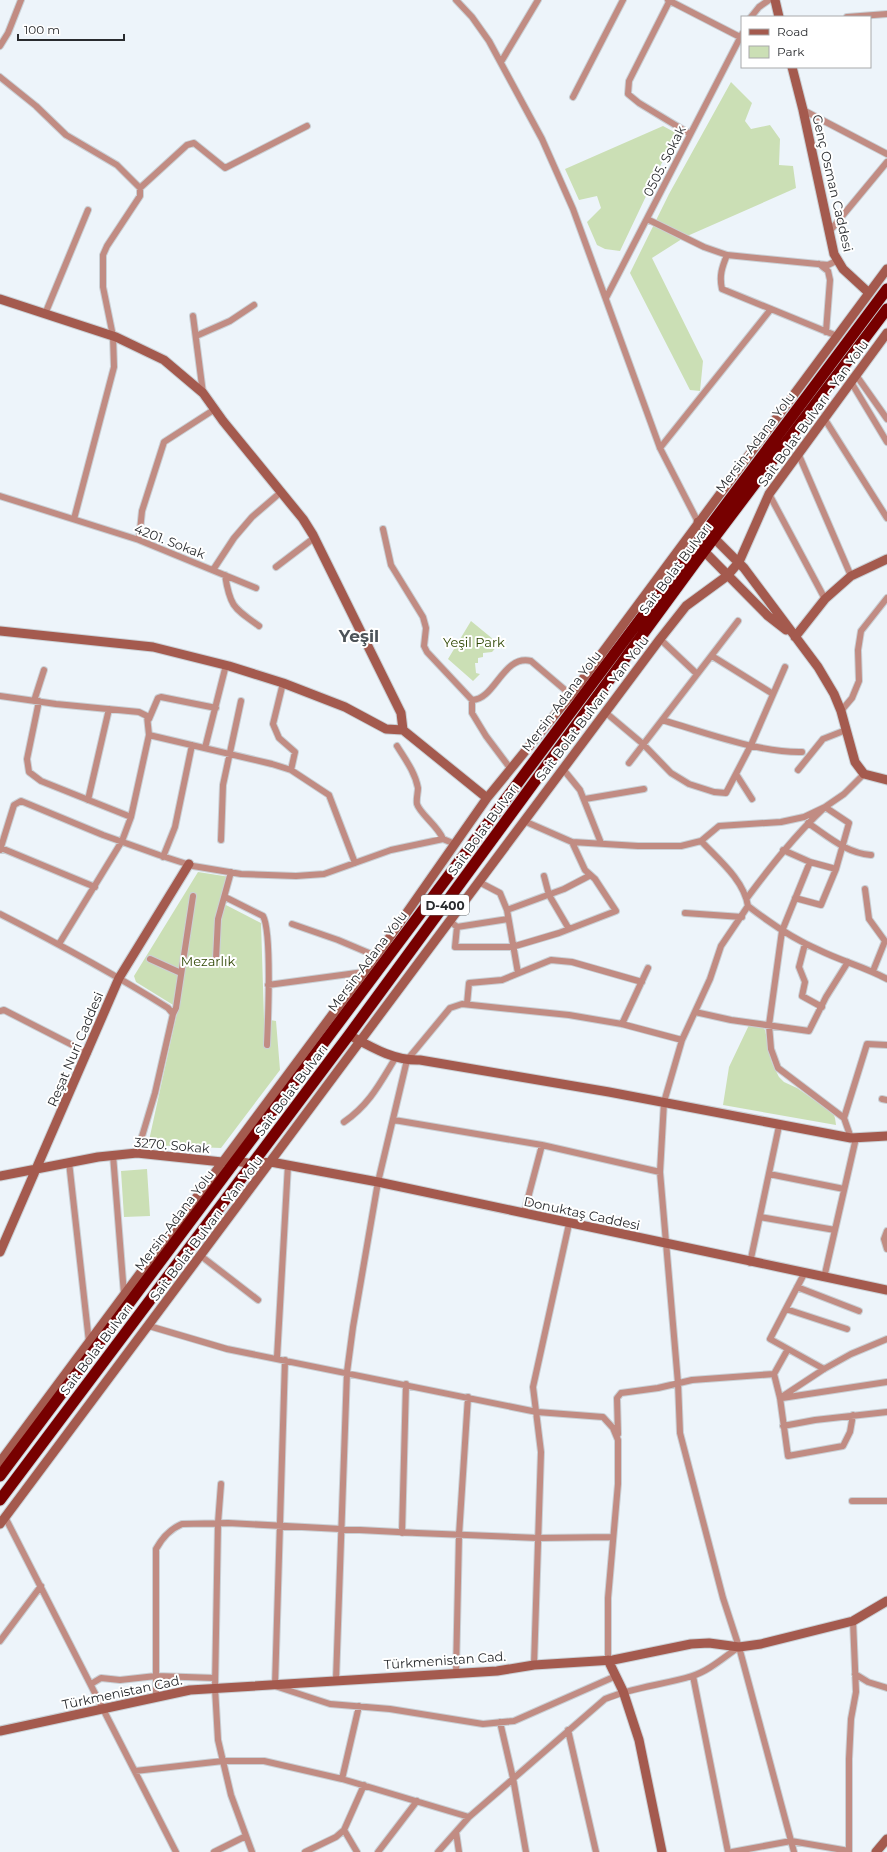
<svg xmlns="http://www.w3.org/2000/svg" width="887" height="1852" viewBox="0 0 887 1852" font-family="Montserrat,sans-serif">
<rect width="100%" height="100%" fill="#edf4fa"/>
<path fill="#cbdfb5" d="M731 82 752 103 745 121 751 129 770 125 780 139 779 165 793 166 796 188 685 237 652 258 703 361 700 391 690 390 630 273 669 194Z
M663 126 676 133 620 251 605 249 597 245 587 222 601 208 597 196 579 200 565 169Z
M471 621 499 644 492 652 483 653V657L478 658V663H475L476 673 480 674 473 681 448 659Z
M198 872 230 877 226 905 261 923 264 1019 276 1021 280 1070 221 1148 148 1145 178 1008 136 982 134 976Z
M749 1025 763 1027 765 1030 772 1063 779 1077 784 1082 797 1088 833 1113 835 1118 836 1125 723 1105 729 1067Z
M147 1169 150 1216 124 1217 121 1171Z"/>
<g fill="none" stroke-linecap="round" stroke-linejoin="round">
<g stroke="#cad0d5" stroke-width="8">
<path id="street" d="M456 0 472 17 489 41 542 139 573 209 660 448 698 522
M668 0 740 37
M670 0 629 81 628 94 639 103 690 134
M751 17 759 7 769 0
M847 17 887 14
M0 46 8 33 21 0
M501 62 538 0
M0 77 36 106 66 135 117 165 140 188V196L107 246 103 255V287L113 336 114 367 74 519
M573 97 623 0
M803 110 887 154
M140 188 187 145 194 143 225 168 307 126
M647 219 704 247 727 255 828 265 838 260
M829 232 887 162
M727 255C722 267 719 276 722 289L837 336
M819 264 828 271 830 280 826 332
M606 298 742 34
M45 314 88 210
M193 316 203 393
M196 336 230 321 254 305
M856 375 887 419
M851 382 887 442
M824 418 887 518
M660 448 771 309
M798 453 851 576
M769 494 825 599
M0 496 139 540 256 588
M383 529 391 565 423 617 426 628 424 646 427 652 472 700C495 700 503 654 531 661L571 695
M139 540 142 511 164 442 215 409
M276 567 314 538
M213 570 234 538 252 517 281 492
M225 575C230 607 234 608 259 626
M660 639 697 674
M712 656 773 694
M283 683 273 724 279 738 295 752 291 770
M0 696 56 704 139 712 147 716 149 735 131 817 122 841 59 944
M472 700V713L486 736 510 768
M34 701 44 670
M39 701 27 759 29 772 41 781 131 817
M841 711 852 698 859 681 858 650 861 631 887 598
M605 712 643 744 671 773 689 784 714 792 726 793 751 745 785 667
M149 719 158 698 161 697 216 708
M662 720C704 732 759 753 802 752
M149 735 272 764 291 770 329 795 355 863
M397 746C405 759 415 772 418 788 418 793 416 799 417 804 420 814 438 826 443 839
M205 748 226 665
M629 763 738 621
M563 769 580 790 601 843
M798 770 823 739 846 730
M736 774 752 799
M585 799 644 789
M88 800 109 709
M524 821 572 842 638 846H681L701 841 719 826 781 822 804 817 825 807 844 794 864 774
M808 823C829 837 846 853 871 855
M221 840 223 785 241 701
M701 841C718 859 744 880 748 906 770 923 793 939 819 950 841 961 865 967 887 979
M1 848 95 887
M0 850 14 805 21 801 103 835 159 855 193 866 241 874 296 876 324 874 391 850 443 839 455 844
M783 850 810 862 836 869
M163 857 175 827 192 745
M810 862 782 931 769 1025 771 1049 778 1068 844 1118
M544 876 549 895 569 929
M479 882 500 893 507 910 564 889 589 876
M865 889 869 919 885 941 873 971
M225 897 263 916C272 932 268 1022 267 1045
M747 898C771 866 795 835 825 807L849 823 836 869 821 905 795 898
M748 906 721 946 710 979 682 1040 664 1102 660 1172 678 1383 680 1433 723 1598 739 1647 794 1852
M507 910 518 973
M685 913 742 917
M0 914C57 943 114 974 168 1008L173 1014
M450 921 457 927 508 919
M292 924 338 940 376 956
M457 927 455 947H512L559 933 616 911 595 879 585 870 572 842
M805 944 799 967 805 982 802 996 822 1007
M150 959 181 973
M216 959 218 919 231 872
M268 985 364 972
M467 1004 469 983 502 980 551 960 572 962 642 982
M0 1011 4 1010 88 1053
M695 1012 731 1020 809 1031 826 997 848 962
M622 1024 648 968
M882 1099 887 1100
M394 1120 542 1145 660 1172
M344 1122C370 1104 380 1083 396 1057
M851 1138 844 1118 867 1044 887 1045
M137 1153 155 1093 173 1014 176 1008 193 896
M113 1155 124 1294
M69 1162 89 1342
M769 1174 844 1189
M524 1213 542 1145
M760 1217 835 1230
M887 1231 884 1239 887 1249
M201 1256 258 1300
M750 1263 779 1126
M804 1274 770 1339 824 1369
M824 1278 856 1138
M797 1287 859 1311
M786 1309 847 1329
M149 1326 227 1349 537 1412 603 1417 613 1428 618 1440V1484L608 1598V1660
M277 1358 288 1165
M285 1360 275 1686 330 1704 390 1709 483 1724 514 1721 616 1676
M774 1374 788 1349
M780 1398 824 1369 851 1354 887 1339
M782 1398 887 1382
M783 1426 815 1420 887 1412
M618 1434 617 1398 621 1393 658 1388 692 1380 774 1374 780 1398 788 1456 843 1446 850 1432 853 1415
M221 1484 218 1523 215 1688 218 1740 231 1795 252 1852
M852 1501H887
M5 1517 176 1852
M402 1533 406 1384
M0 1641 41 1586
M534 1665 541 1452 533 1387 569 1224
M456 1673 459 1535 468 1397
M855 1674 868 1682 887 1688
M693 1676 728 1852
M336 1680 347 1372 353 1327 378 1182 407 1060 450 1008 462 1004 569 1015 622 1024 682 1040
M91 1684 101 1678 120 1680 156 1676 215 1678
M156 1697V1549C162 1538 170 1529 182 1524L228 1523 417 1533 538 1538 613 1537
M500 1722 513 1778 526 1852
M568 1730 596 1852
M135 1771 223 1761H264L342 1779 469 1817
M342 1779 359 1706
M344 1830 357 1852
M456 1832 459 1852
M214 1852 246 1836
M305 1852 336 1837 344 1830 364 1785
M378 1852 417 1801
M438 1852 469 1817 605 1699C633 1687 663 1685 692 1676 709 1671 724 1657 739 1647
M732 1852 791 1841 849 1851
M849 1852V1759L851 1719 856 1692 853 1621"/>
</g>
<g stroke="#cad0d5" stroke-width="11">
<path id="secondary" d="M775 0 779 17
M792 67 803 110 834 254 843 269 869 293
M0 299 116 337 164 360 203 393 223 421 303 519 313 535 401 713 403 730
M698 522 744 568 818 667 834 694 841 711 855 762 864 774 887 780
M700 547 768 616 786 630
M0 631 153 647 229 666 283 683 345 707 386 729 403 730 487 798
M795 637 825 599 851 576 887 559
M349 1035C371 1047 394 1061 420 1060L609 1092 851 1138 887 1136
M0 1176 98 1157 137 1153 222 1162 236 1161 253 1164 271 1162 378 1182 887 1290
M0 1252 119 978 189 864
M0 1462 387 941 487 798 571 695 887 269
M0 1524 660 639 686 606 727 576 739 562 769 494 887 333
M608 1660 623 1691 639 1740 662 1852
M0 1731 190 1690 497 1671 534 1665 613 1660 691 1644 709 1643 739 1647 761 1644 853 1621 887 1601
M876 1852 887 1839"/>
</g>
<g stroke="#cad0d5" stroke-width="13">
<path id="highway" d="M0 1476 887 289
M0 1500 349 1035 695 563 887 309"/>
</g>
<use href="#street" stroke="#c18c83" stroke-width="6"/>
<use href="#secondary" stroke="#a45a4e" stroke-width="9"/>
<use href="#highway" stroke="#700" stroke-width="11"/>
</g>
<g text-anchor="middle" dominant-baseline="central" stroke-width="4" stroke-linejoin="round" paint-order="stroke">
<rect fill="#fff" stroke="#696b6d" stroke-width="1" x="421" y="895" width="48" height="20" rx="3"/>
<g font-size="12" font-weight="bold" fill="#292b2e">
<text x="445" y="905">D-400</text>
</g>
<g font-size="13" fill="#292b2e" stroke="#fff">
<text transform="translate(664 161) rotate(-63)">0505. Sokak</text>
<text transform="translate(833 183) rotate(77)">Genç Osman Caddesi</text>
<text transform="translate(813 413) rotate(-54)">Sait Bolat Bulvarı - Yan Yolu</text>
<text transform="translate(755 442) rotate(-53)">Mersin-Adana Yolu</text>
<text transform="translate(170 541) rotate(21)">4201. Sokak</text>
<text transform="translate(675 568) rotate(-53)">Sait Bolat Bulvarı</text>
<text transform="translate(561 701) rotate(-53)">Mersin-Adana Yolu</text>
<text transform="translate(592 708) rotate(-53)">Sait Bolat Bulvarı - Yan Yolu</text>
<text transform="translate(483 829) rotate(-54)">Sait Bolat Bulvarı</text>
<text transform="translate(367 961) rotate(-53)">Mersin-Adana Yolu</text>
<text transform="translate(75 1049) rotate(-67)">Reşat Nuri Caddesi</text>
<text transform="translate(291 1090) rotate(-53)">Sait Bolat Bulvarı</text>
<text transform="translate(172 1145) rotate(5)">3270. Sokak</text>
<text transform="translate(582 1213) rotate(12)">Donuktaş Caddesi</text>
<text transform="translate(174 1220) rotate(-53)">Mersin-Adana Yolu</text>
<text transform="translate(206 1228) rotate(-53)">Sait Bolat Bulvarı - Yan Yolu</text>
<text transform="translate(96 1349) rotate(-53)">Sait Bolat Bulvarı</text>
<text transform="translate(445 1660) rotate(-4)">Türkmenistan Cad.</text>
<text transform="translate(122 1692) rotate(-12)">Türkmenistan Cad.</text>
</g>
<g font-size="13" fill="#2d4501" stroke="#fff">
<text x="474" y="642">Yeşil Park</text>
<text x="208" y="961">Mezarlık</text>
</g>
<g font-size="17" font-weight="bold" fill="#4d5358" stroke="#fff">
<text x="359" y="636">Yeşil</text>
</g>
</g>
<rect x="741" y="16" width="130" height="52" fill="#ffffff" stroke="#a9aaab"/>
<rect x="749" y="29" width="20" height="6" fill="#a45a4e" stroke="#a9aaab"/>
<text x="777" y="36" font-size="12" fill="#292b2e">Road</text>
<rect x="749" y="46" width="20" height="12" fill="#cbdfb5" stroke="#a9aaab"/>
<text x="777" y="56" font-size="12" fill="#292b2e">Park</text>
<path d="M18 34v6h106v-6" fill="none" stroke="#292b2e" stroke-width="2"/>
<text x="24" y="34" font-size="12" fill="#292b2e" stroke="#ffffff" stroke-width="3" paint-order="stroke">100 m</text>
</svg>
